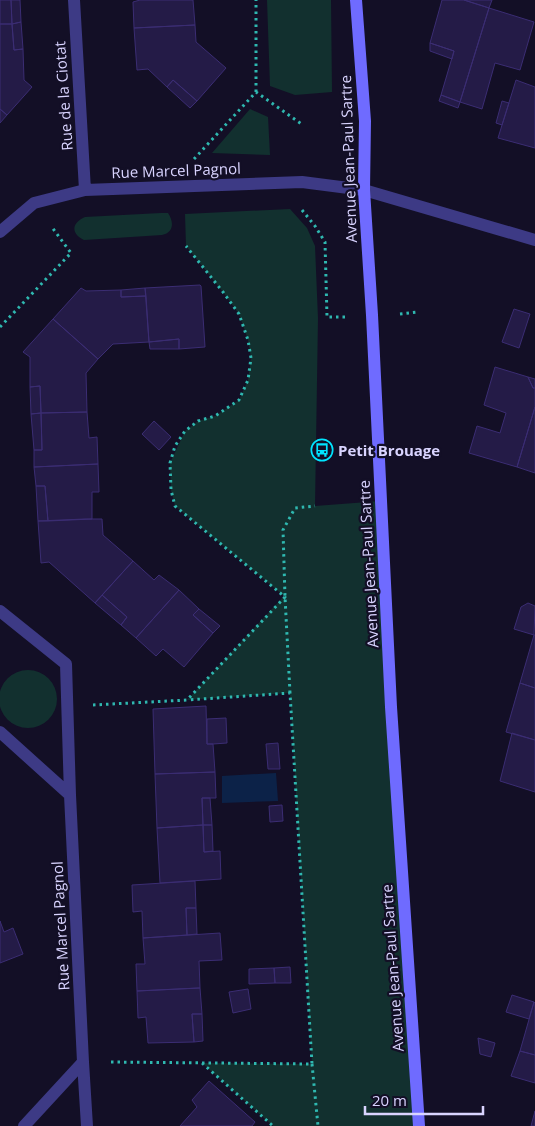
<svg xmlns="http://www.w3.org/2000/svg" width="535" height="1126" viewBox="0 0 535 1126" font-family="'Open Sans',sans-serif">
<rect width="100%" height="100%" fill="#130f26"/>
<path fill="#12302f" d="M267 0H331L332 92 295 95 270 86Z
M250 109 268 117 270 155 212 153Z
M290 209 307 228 315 246 318 318 315 506 381 501 419 1126H273L202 1063 312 1064 290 693 187 700 284 596 175 506 171 490 170 463 185 431 198 421 215 416 239 400 248 380 251 358 248 340 239 314 223 292 186 246 185 214Z
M161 213H168C174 222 174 232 162 235L84 240C71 234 71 223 85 217Z
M-1 699a29 29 0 1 1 58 0a29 29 0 1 1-58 0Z"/>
<path fill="#0c2248" d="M276 773 278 801 222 803V776Z"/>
<path fill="#241b47" stroke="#3b2d73" d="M0 0H11L12 24H0Z
M11 0H20L21 22 12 24Z
M140 0H193L195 25 134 28 133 2Z
M442 0H464L489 8 460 102 441 95 454 51 430 43Z
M464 0H492L489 8Z
M489 8 534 22 520 70 495 63 482 109 460 102Z
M21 22 23 49 14 50 12 24Z
M0 24H12L14 50 23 49 24 80 32 87 7 115 0 109Z
M195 25 196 42 226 68 197 101 173 80 167 87 148 69 137 70 134 28Z
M430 43 454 51 452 59 430 51Z
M173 80 197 101 190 108 167 87Z
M516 80 535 87V148L498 138Z
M441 95 460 102 458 108 439 101Z
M502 101 509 103 502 125 496 123Z
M0 109 7 115 0 123Z
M200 285 201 286 205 347 179 349V339L149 342 145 288Z
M81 288 86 291 121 290V297L146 296 149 342 113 344 98 359 53 319Z
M145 288 146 296 121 297V290Z
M514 309 530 314 519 348 502 342Z
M53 319 98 359 86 373 87 412 41 413 40 386 30 387V357L23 352Z
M179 339V349H150L149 342Z
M495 367 528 377 533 388H535V407L517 467 469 453 477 426 500 433 506 413 484 405Z
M528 377 535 379V388H533Z
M40 386 41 413 31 414 30 387Z
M535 407V473L517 467Z
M87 412 89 438 97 437 98 464 34 467V450H42L41 413Z
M41 413 42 450H34L31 414Z
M154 421 171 437 159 450 142 434Z
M98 464 99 492H92V519L48 521 45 486H36L34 467Z
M36 486H45L48 521H38Z
M85 519H102L103 535 133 561 95 603 49 562 41 563 38 521Z
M133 561 154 580 159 575 179 590 136 638 121 625 127 617 102 595Z
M179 590 199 609 193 615 213 633 184 667 163 649 156 656 136 638Z
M102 595 127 617 121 625 95 603Z
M528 603 535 606 534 635 514 629 521 607Z
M199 609 220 626 213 633 193 615Z
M534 635H535V688L520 683Z
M520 683 535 688V740L506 732Z
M206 706 207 744H213L215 772 155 774 153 709Z
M226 718 227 743 213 744H207V719Z
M512 733 535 740V792L500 781Z
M278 743 280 769H268L266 744Z
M215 772 216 798H202L203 825 157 828 155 774Z
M202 798H210L212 825H203Z
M282 805 283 821 270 822 269 806Z
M203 825H212L213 851 204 852Z
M203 825 204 852 220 851 221 879 160 883 157 828Z
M195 881 196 908H186L187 935 143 938 142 911 133 912 132 885Z
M186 908H196L197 934 187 935Z
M0 921 4 932 13 928 23 954 0 963Z
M220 933 222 960 199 961 200 988 137 991 136 964H145L143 938Z
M290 967 291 983H275L274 968Z
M274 968 275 983 249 984V969Z
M198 988H200L202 1014H192L194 1042 148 1043 146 1017 138 1018 137 991Z
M248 989 251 1009 233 1013 229 992Z
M512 995 534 1002 529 1019 506 1012Z
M534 1002 535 1003V1055L520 1051Z
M192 1014H202L203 1041 194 1042Z
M478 1038 495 1043 491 1057 480 1054Z
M520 1051 535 1055V1083L511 1076Z
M209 1081 255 1122 252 1126H180L197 1107 192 1100Z
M535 1111V1126H531Z"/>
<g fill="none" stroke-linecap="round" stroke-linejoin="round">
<path stroke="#2fb8b0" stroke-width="3" stroke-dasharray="2.5 4" stroke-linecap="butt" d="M256 92V0
M194 159 256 92 303 125
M302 210 315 226 325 242 327 317H346
M400 314 418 312
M0 327 71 253 51 226
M290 693 285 597 283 530 295 508 315 506
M93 705 187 700 285 597 175 506 171 490 170 463 175 446 185 431 198 421 215 416 239 400 248 380 251 358 248 340 239 314 223 292 186 246
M111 1062 312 1064 290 693 187 700
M202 1063 273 1126
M312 1064 318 1126"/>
<path stroke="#3d3a85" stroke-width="12" d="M74 0 85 190
M0 232 34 203 85 190 302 182 364 190 535 240
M0 611 66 664 70 795 83 1062 87 1126
M0 732 70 795
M24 1126 83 1062"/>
<path stroke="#6f6bff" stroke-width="12" d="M356 0 365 121 364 190 372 315 391 707 419 1126"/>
</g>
<defs>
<g id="bus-ring" transform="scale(1.125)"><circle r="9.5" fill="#130f26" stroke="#00e5ff" stroke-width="1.5"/><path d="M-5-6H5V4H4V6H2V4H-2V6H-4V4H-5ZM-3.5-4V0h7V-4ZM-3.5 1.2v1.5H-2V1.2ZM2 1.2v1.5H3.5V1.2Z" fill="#00e5ff"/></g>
</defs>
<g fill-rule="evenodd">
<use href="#bus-ring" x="322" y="450"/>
</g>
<g text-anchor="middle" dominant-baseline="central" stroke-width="4.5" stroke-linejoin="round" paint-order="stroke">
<g font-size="15" fill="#d9d4ff" stroke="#130f26">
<text transform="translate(63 96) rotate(-94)">Rue de la Ciotat</text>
<text transform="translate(348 159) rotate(-92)">Avenue Jean-Paul Sartre</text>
<text transform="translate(176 170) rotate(-2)">Rue Marcel Pagnol</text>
<text transform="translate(368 564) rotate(-93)">Avenue Jean-Paul Sartre</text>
<text transform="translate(60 926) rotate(-93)">Rue Marcel Pagnol</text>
<text transform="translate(392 968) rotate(-94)">Avenue Jean-Paul Sartre</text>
</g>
<g font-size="15" font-weight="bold" fill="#d9d4ff" stroke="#130f26" text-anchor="start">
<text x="338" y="450">Petit Brouage</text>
</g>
</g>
<path d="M365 1106v8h118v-8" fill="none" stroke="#d9d4ff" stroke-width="2.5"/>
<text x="372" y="1106" font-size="15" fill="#d9d4ff" stroke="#130f26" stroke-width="4" paint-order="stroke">20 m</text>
</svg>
